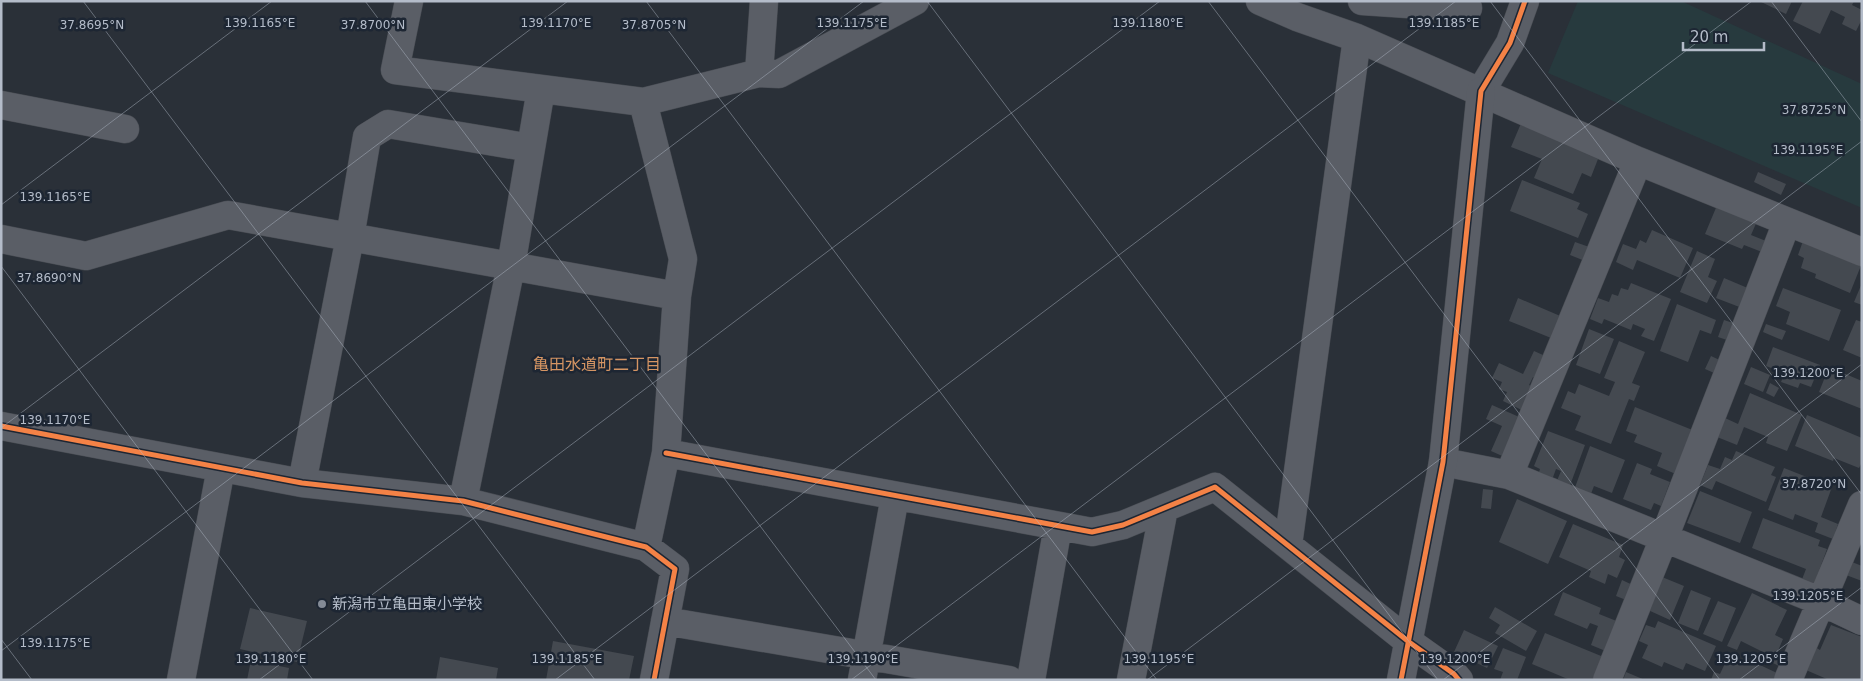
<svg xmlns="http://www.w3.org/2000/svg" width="1863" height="681" viewBox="0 0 1863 681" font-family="'DejaVu Sans','Noto Sans JP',sans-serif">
<rect width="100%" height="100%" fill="#2a3038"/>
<path fill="#273a3e" d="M1578 1H1681L1862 84V208L1548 73Z"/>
<path fill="#444950" d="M1759 1H1792L1786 14Z
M1803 1H1854L1852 5 1862 10V19L1856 31 1842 24 1845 17 1831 10 1820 34 1793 21Z
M1522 121 1586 149 1585 153 1598 159 1591 177 1582 173 1573 194 1534 178 1542 159 1511 147Z
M1758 172 1786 184 1781 195 1754 182Z
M1522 180 1580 203 1577 209 1588 214 1578 238 1510 211Z
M1718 203 1758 219 1751 235 1766 241 1762 252 1744 245 1742 249 1705 234Z
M1652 230 1693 248 1680 278 1637 260 1633 270 1616 262 1623 244 1636 249 1640 240 1646 243Z
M1803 241 1862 263 1850 293 1815 278 1816 274 1801 268 1804 258 1798 255Z
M1575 242 1595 249 1590 263 1570 255Z
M1697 251 1715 259 1708 277 1717 281 1707 303 1680 292Z
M1724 278 1750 289 1742 308 1716 298Z
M1631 283 1671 299 1654 341 1641 336 1645 329 1633 324 1631 330 1604 319 1602 324 1590 319 1598 298 1609 302 1612 294 1618 296 1621 288 1628 290Z
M1862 283V305L1854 302Z
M1783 288 1841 310 1829 341 1786 324 1790 312 1776 306Z
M1518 298 1565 318 1556 340 1509 321Z
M1677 304 1716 320 1711 334 1700 330 1688 362 1660 351Z
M1724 320 1742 326 1736 343 1718 337Z
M1856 320 1862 322V358L1843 350Z
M1766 324 1786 331 1782 340 1763 332Z
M1589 329 1614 339 1600 374 1576 365Z
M1619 341 1645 352 1632 383 1640 386 1634 401 1629 399 1611 444 1575 430 1581 416 1561 408 1568 391 1575 394 1579 384 1609 396 1615 382 1604 378Z
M1773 347 1820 365 1811 387 1800 383 1798 388 1781 382 1785 373 1766 366Z
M1534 351 1552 359 1542 381 1533 377 1529 385 1539 389 1528 413 1503 401 1507 392 1499 389 1502 382 1492 378 1499 363 1523 374Z
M1711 356 1726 363 1721 376 1705 369Z
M1751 367 1770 375 1763 392 1744 384Z
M1829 367 1862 381V409L1819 392Z
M1770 383 1779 388 1774 397 1766 393Z
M1750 393 1802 415 1787 451 1766 443 1768 437 1744 427 1737 445 1717 437 1725 418 1738 424Z
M1492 405 1526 420 1509 459 1491 451 1502 426 1486 419Z
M1635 407 1695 431 1678 475 1657 466 1662 453 1634 442 1637 435 1626 431Z
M1807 415 1862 438V462L1859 468 1834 458 1833 461 1795 446Z
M1548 431 1585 445 1569 488 1556 483 1561 471 1556 469 1552 480 1538 475 1540 469 1534 466Z
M1590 446 1625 460 1612 493 1594 486 1589 499 1573 493Z
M1736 451 1775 467 1771 475 1776 477 1766 502 1716 481 1712 490 1700 485 1708 465 1720 469 1725 457 1732 460Z
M1637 463 1652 469 1650 474 1670 482 1661 506 1654 503 1651 510 1623 499Z
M1784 468 1832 487 1821 517 1838 524 1833 539 1815 532 1818 523 1795 514 1793 520 1768 510Z
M1483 489 1493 490 1491 509 1481 508Z
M1700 491 1752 512 1740 543 1687 523Z
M1517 499 1567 521 1548 564 1499 542Z
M1763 518 1820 540 1818 546 1827 549 1813 587 1801 582 1806 569 1752 548Z
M1573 524 1623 545 1619 557 1625 560 1617 578 1608 574 1605 584 1589 577 1591 571 1559 557Z
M1852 562 1862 566V581L1846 575Z
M1662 577 1684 586 1670 620 1648 610Z
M1622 580 1637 587 1631 602 1616 596Z
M1691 590 1711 598 1698 631 1678 623Z
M1563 592 1601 608 1599 614 1619 622 1608 652 1591 645 1598 626 1590 623 1587 629 1554 615Z
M1752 593 1787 610 1775 635 1783 639 1777 653 1785 656 1781 667 1763 658 1765 653 1741 641 1737 650 1727 646Z
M1718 601 1736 608 1722 642 1703 634Z
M1495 607 1537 631 1526 651 1495 633 1500 625 1489 618Z
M250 608 307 621 297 662 240 649Z
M1658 621 1716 646 1705 671 1686 663 1683 670 1664 662 1662 667 1642 658 1648 645 1639 641 1646 625 1655 628Z
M1831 625 1862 637V680H1829L1806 670 1815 647 1820 650Z
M1464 630 1498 646 1487 668 1454 652Z
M1545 633 1606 658 1597 680H1570L1532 664Z
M553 641 634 656 629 680H546Z
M1503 648 1526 657 1517 680H1500L1503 672 1494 669Z
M440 657 498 668 496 680H436Z
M1728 657 1742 664 1745 658 1777 673 1774 680H1711L1714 672 1720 674Z
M251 660 289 668 287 680H247Z
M1626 672 1645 680H1623Z"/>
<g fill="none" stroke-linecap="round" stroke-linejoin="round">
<g stroke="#484c53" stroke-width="29">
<path id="minor" d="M409 1 395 70 643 102 759 73 779 74 915 1
M1260 1 1297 17 1357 38 1638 161 1862 252
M1362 1 1468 8
M759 73 764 1
M1481 91 1510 43 1525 1
M643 102 683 259 677 296 666 453 646 547
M1 105 125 129
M1 239 86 256 228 215 677 296
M1 426 302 483 463 501 646 547 675 569 654 680
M666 453 1092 532 1123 525 1215 487 1409 642 1454 674 1459 680
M1443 462 1509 475 1820 601 1862 621
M1509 475 1638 161
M302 483 350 237 367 137 388 124 531 148
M463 501 511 266 541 89
M1288 545 1357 38
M665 621 1009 680
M181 680 221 468
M862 680 895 496
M1031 680 1058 526
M1131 680 1164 508
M1607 680 1664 538 1787 222
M1788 680 1862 505"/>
</g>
<g stroke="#484c53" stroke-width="29">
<path id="tertiary" d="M1401 680 1443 462 1481 91"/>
</g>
<use href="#minor" stroke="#5a5e66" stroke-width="28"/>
<use href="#tertiary" stroke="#5a5e66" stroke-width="28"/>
<g stroke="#1d2633" stroke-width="8">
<path id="cycleway" d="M1 426 302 483 463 501 646 547 675 569 654 680
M666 453 1092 532 1123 525 1215 487 1409 642 1454 674 1459 680
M1401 680 1443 462 1481 91 1510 43 1525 1"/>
</g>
<use href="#cycleway" stroke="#f48246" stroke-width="5"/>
</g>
<path fill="none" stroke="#b4bcc9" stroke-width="1" stroke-opacity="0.45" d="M83 1 595 680M365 1 876 680M646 1 1157 680M927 1 1438 680M1208 1 1720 680M1490 1 1862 495M1771 1 1862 122M1 205 272 1M1 266 313 680M1 428 568 1M1 639 32 680M1 651 864 1M259 680 1160 1M555 680 1456 1M851 680 1752 1M1147 680 1862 141M1443 680 1862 364M1739 680 1862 587"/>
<circle fill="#848b96" stroke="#1d2633" stroke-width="2" cx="322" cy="604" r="5"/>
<g text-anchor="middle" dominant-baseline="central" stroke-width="5" stroke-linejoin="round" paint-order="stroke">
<g font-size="15" fill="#b4bcc9" stroke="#1d2633" text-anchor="start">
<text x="332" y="604">新潟市立亀田東小学校</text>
</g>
<g font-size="16" fill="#d59563" stroke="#1d2633">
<text x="597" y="364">亀田水道町二丁目</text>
</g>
</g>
<g font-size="12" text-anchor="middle" fill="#b4bcc9" stroke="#1d2633" stroke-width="5" stroke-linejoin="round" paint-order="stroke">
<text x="260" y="27">139.1165°E</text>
<text x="556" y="27">139.1170°E</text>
<text x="852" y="27">139.1175°E</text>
<text x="1148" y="27">139.1180°E</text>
<text x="1444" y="27">139.1185°E</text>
<text x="92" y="29">37.8695°N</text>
<text x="373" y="29">37.8700°N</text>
<text x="654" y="29">37.8705°N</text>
<text x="1814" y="114">37.8725°N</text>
<text x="1808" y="154">139.1195°E</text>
<text x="55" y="201">139.1165°E</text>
<text x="49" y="282">37.8690°N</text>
<text x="1808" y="377">139.1200°E</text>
<text x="55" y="424">139.1170°E</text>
<text x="1814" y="488">37.8720°N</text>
<text x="1808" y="600">139.1205°E</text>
<text x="55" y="647">139.1175°E</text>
<text x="271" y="663">139.1180°E</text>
<text x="567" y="663">139.1185°E</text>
<text x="863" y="663">139.1190°E</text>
<text x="1159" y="663">139.1195°E</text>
<text x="1455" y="663">139.1200°E</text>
<text x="1751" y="663">139.1205°E</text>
</g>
<rect width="1863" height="681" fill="none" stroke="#b4bcc9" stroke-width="5"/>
<path d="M1683 42v8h81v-8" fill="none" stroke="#b4bcc9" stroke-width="2.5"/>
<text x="1690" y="42" font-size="15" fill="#b4bcc9" stroke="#1d2633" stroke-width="4" paint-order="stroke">20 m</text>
</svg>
